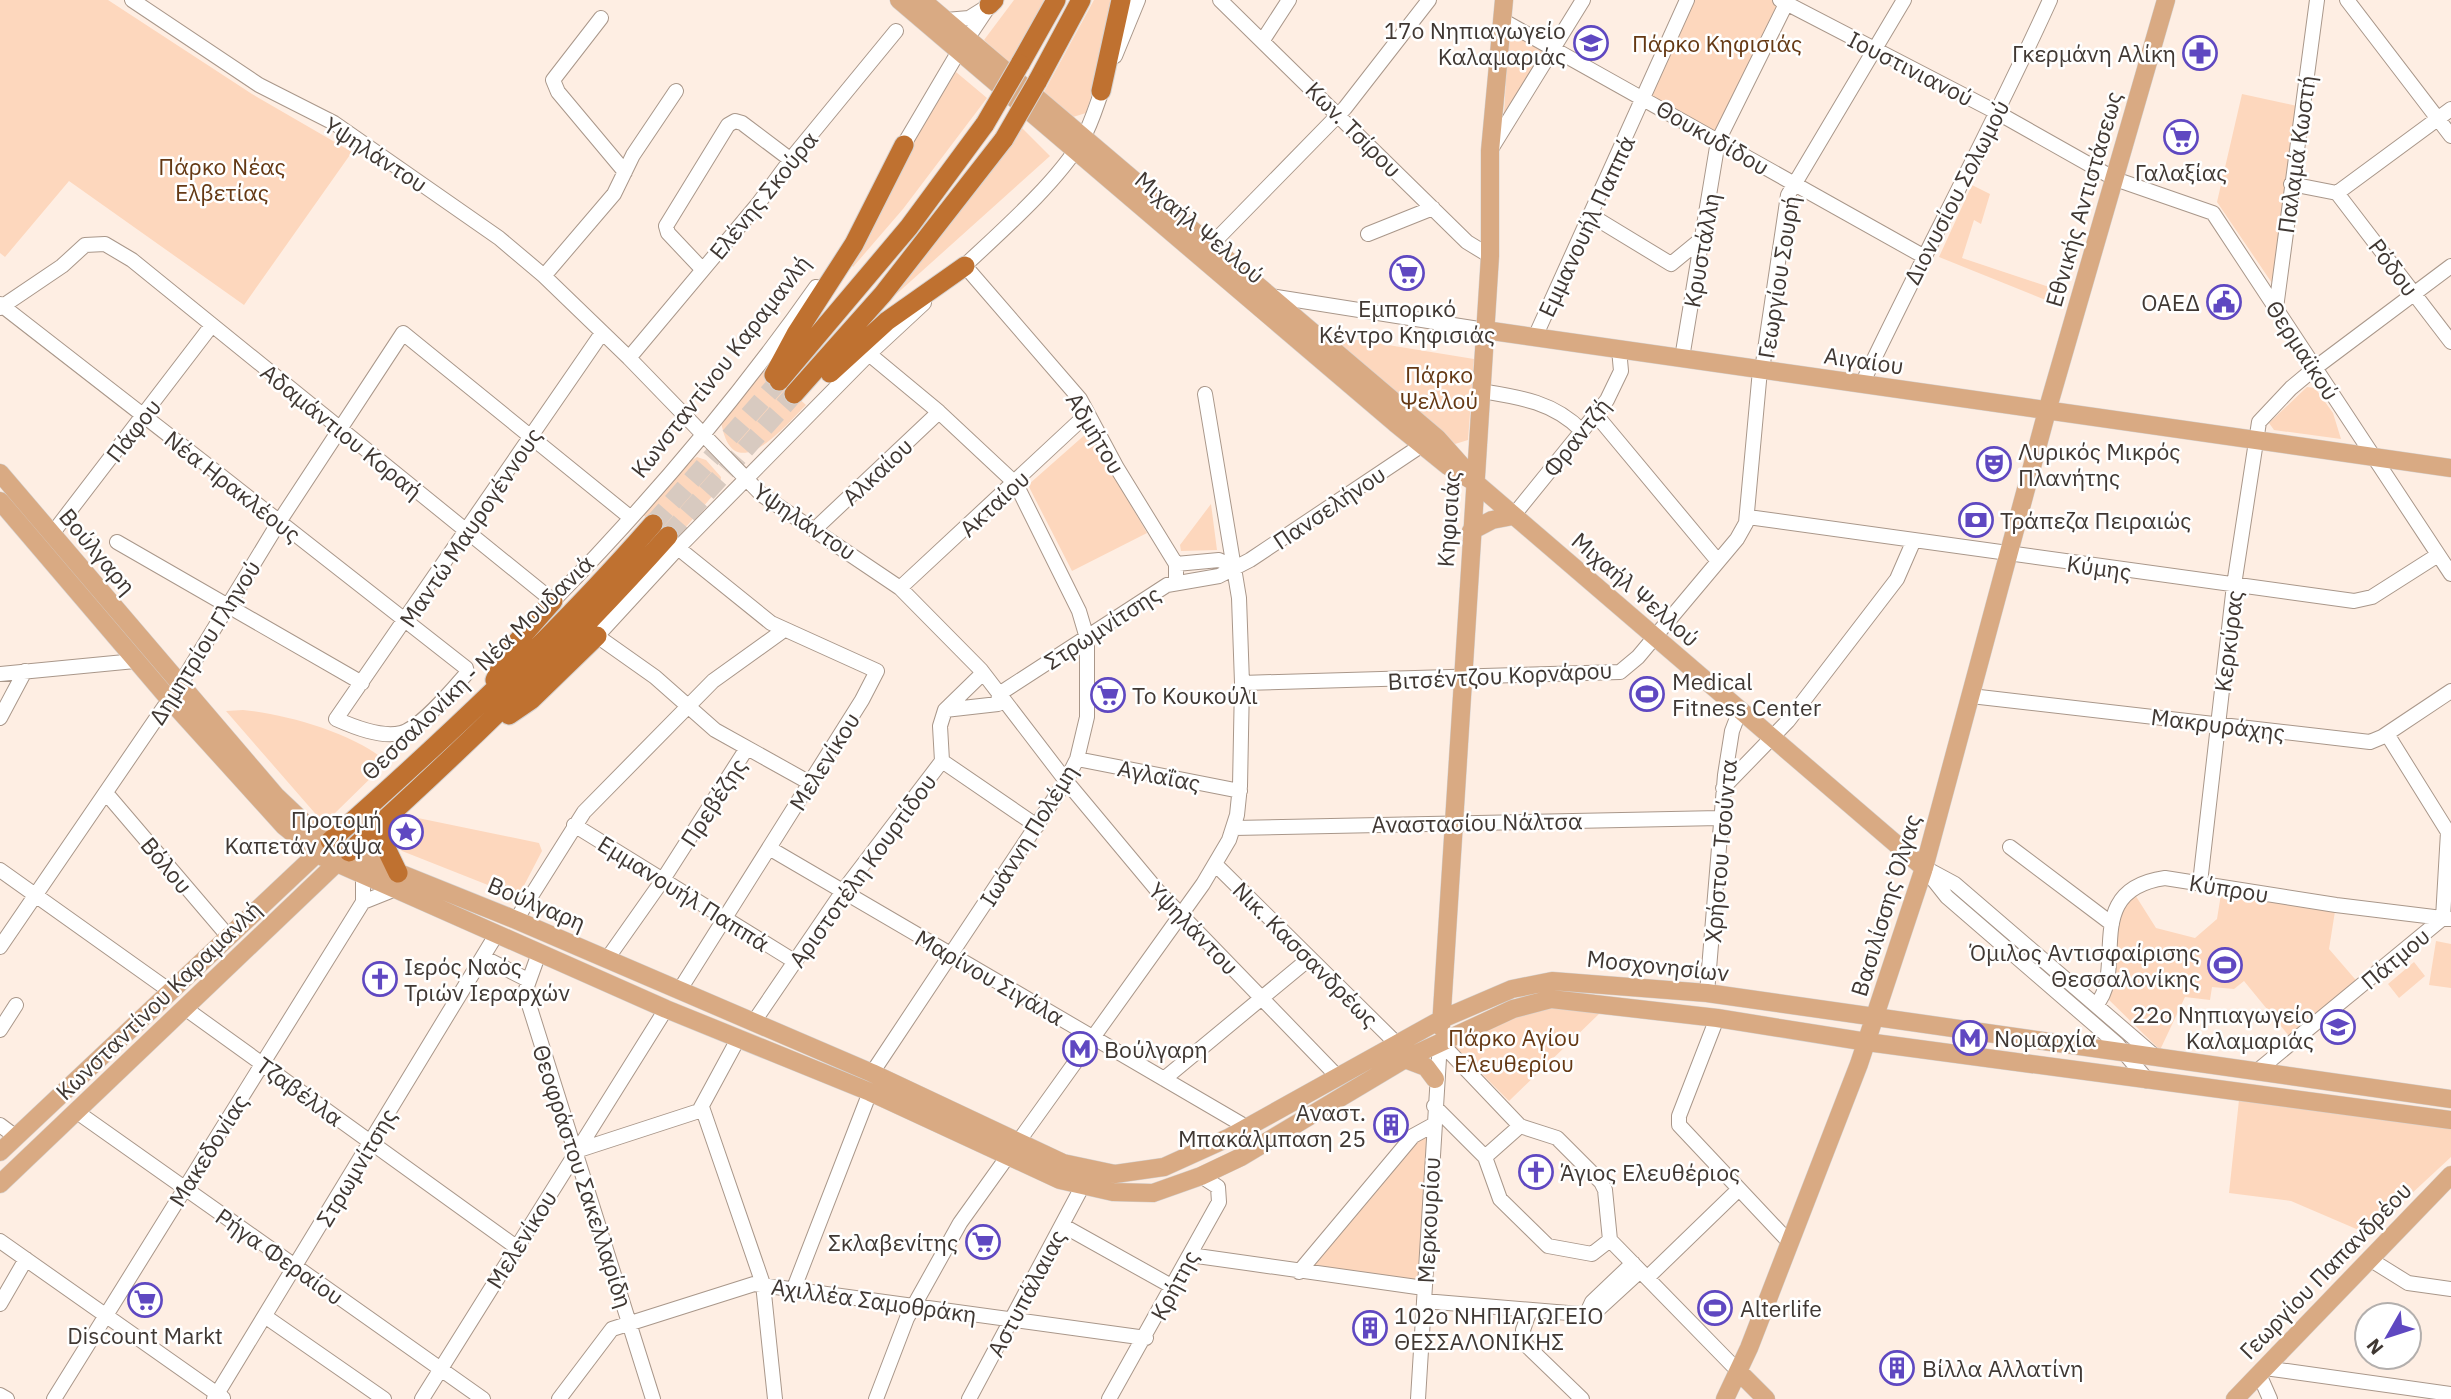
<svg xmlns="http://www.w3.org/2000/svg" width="2451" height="1399" viewBox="0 0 2451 1399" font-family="'IBM Plex Sans',sans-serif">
<rect width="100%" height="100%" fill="#feeee3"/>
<path fill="#fdd7bd" d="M0 0H108L252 94 352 152 244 305 69 181 5 257 0 253Z
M1014 0H1047L1009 65 984 40Z
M1094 0H1120L1086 113 1073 117 1044 92Z
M1687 0H1780L1786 3 1718 141 1644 98Z
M1509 27 1550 51 1503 131Z
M956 72 987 98 903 209 853 267 851 264 917 135Z
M2242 94 2297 106 2285 183 2274 286 2217 202Z
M1022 128 1050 156 882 307Z
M1972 185 1990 194 1981 224 1974 220 1962 258 2052 288 2053 303 1939 257Z
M1339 337 1474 359 1468 440 1455 444 1337 343Z
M764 367 806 405C784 427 732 491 721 421Z
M2307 387 2315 388 2333 413 2341 439 2274 430 2269 423Z
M1088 432 1147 533 1072 571 1028 485Z
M697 457 706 460 721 477 720 487 674 541 642 514 686 464Z
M1211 504 1217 550 1181 551 1180 545Z
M243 710C285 714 349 732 382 758L383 766 333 815 325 820 320 819 226 711Z
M413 817 539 843 542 851 518 897 402 851 394 842 395 828 406 818Z
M2222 888 2336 905 2329 949 2361 986 2294 1042 2244 981 2234 989 2212 987 2210 1000 2185 997 2160 1050 2104 995 2112 924 2132 890 2156 928 2195 938 2217 919Z
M2436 941 2451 944V988L2429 985Z
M2414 962 2425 976 2399 998 2388 984Z
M1547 1005 1600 1013 1509 1101 1450 1042Z
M2239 1100 2451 1129V1157L2368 1234 2291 1201 2229 1193Z
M1433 1125 1424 1288 1299 1272 1413 1136Z"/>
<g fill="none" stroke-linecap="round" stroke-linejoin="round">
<path stroke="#d8cac0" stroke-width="19" stroke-dasharray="19 10" stroke-linecap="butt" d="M653 524 779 381
M668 536 794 394"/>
<g stroke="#a9978a" stroke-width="16">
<path id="minor" d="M132 0 259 85 334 123 499 238 544 276 629 358 762 495 900 588 981 670 1066 781 1157 890 1337 1076
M1220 0 1467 242 1490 256
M1780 0 1998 113 2115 179 2213 213 2451 574
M2347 0 2451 136
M601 18 553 80 558 92 625 172
M946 20 969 18 985 8
M1502 20 1923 256
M1263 40 1289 0
M1115 56 1138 0
M1491 149 1583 0
M900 151 959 51 993 0
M2291 184 2337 193 2451 109
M2337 193 2451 342
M1592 216 1671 264 1704 237
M1368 234 1433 208
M1210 246 1345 108 1429 0
M965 266 1080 399 1117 468 1176 564V581
M702 269 668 233 666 226 728 125 735 121 742 123 791 160
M960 270C997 235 1056 184 1082 140 1092 123 1097 103 1104 85
M544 276 614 194 633 155 676 91
M1270 296 1485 330
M0 304C156 424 311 547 466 668L467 673C453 689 421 728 401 733 381 738 354 727 336 719L602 333
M0 308 62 266 85 245 105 244 132 260 553 601C648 504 738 398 816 287
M2276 308 2317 0
M1535 337 1687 0
M869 354 939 412 1016 484 1079 611 1087 638V717L1077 759 1066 781 872 1073
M629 358 758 204 795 154 896 31
M1682 358 1718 141 1788 0
M1762 370 1788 195 1904 0
M1862 384C1923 256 1991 130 2050 0
M1481 391C1519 397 1554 402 1582 431
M1597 416 1717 560
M1513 516 1607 400 1621 371 1619 349
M1748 517 2354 601 2372 597 2438 555
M814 530 939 412
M52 534 212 325
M117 542 362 683
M678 548 771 623 877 671 862 700 679 991
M1176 564 1219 560 1234 567
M900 588 1086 415
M0 674 135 661
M1242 683 1620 672 1638 657 1737 539 1746 523 1760 370
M1971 696 2370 742 2382 737 2451 691
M945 710 998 704 999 694 1167 585 1219 576 1250 560 1422 445
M0 718 25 671
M1077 759 1240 791
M942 761 1037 826
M810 783 715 730 655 677 597 636 678 548 869 354 924 303
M1723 788 1788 721 1897 579 1914 540
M106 793 228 936
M574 825 794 961
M1234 828 1720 818
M2010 847 2112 924
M769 848 1248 1128
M1216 865 1396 1043
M1924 868 1947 897 2117 1044 2148 1081
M0 870 170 991
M1929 870 1955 884 2157 1058
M2200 883 2234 585 2259 422 2291 388 2315 368 2451 266
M363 902 393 890
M516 920 584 812 713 681 784 630
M0 947 186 675 279 522 403 333 631 518
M539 953 525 992 653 1399
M483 957 528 980
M607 959 662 881 747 748
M1707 993 1725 775 1732 731 1740 710
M2096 1005C2128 969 2080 890 2165 878L2336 905 2451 919
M186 1009 516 1247
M1717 1018 1679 1116V1125L1790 1243
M753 1023 843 891 942 761 940 726 945 710 983 673
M0 1030 16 1005
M1440 1042 1520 1126 1557 1138 1601 1182 1605 1190 1610 1240 1739 1372
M2256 1072 2443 918 2448 832 2387 734
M1164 1079 1310 958
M1434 1106 1485 1157 1500 1199 1548 1246 1592 1254 1610 1240
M702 1107 763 1284 775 1399
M77 1112 483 1399
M0 1125 16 1137
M576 1151 699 1111 738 1039
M1485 1157 1520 1126
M1062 1225 1173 1287
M0 1241 223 1398
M1190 1255 1424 1288
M2371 1260 2408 1283 2451 1289
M1299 1272 1413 1136 1433 1125
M1647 1278 1739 1189
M794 1288 870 1092
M1424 1301 1592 1315 1640 1271
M0 1304 26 1259
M1530 1310 1523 1330 1525 1344 1582 1399
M1586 1315 1592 1302 1633 1263
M266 1317 384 1399
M2265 1368 2451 1394
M2259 1374 2270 1399
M0 1395 7 1399
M54 1399 363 902V877
M214 1399 496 935
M422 1399 666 1009
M559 1399 612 1329 754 1284 1146 1338
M876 1399 907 1318 960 1223 1203 884 1229 840 1237 815 1240 786 1242 683 1239 598 1205 394
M969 1399 1082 1187
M1109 1399 1219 1202 1218 1187 1201 1176
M1418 1399 1440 1042"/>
</g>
<g stroke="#d5d3d2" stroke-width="19">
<path id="major" d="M899 0 1395 423 1448 466 1476 483 1924 868
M922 0 1437 438 1470 475
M1485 330 2451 468
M0 473 276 796 315 833 367 860 516 920 872 1073 1063 1163 1115 1174 1164 1167 1228 1138 1442 1019 1512 989 1552 981 1707 993 2451 1099
M0 501 169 699 284 826 321 856 666 1009 870 1092 1060 1180 1113 1192 1153 1193 1201 1176 1241 1157 1405 1059 1513 1009 1551 999 1717 1018 1867 1042 2451 1120
M1471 531 1492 520 1513 516
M1441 1027 1490 256V151L1504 0
M1405 1059 1426 1067 1435 1079
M0 1152 325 846
M0 1184 344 856
M1739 1372 1766 1399
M1725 1399 1749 1348 1859 1064 1924 868 2047 411 2166 0
M2235 1399 2451 1175"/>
</g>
<g stroke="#d5d3d2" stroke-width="21">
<path id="highway" d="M989 5 994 0
M1020 64 1056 0
M1037 82 1081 0
M1101 91 1121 0
M830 373 887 321 965 266
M774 375 796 334 854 244 904 145
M779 381 909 227 985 124
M794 394 883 294 1004 139
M495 680 508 652 553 601
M509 715 531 700 597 636
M388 817 384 844 398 873
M330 841C443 741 554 637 653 524
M349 852C461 751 568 648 668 536"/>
</g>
<use href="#minor" stroke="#fff" stroke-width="14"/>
<use href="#major" stroke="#d9aa83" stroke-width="18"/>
<use href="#highway" stroke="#bf7130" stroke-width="19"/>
<g stroke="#d5d3d2" stroke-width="21" stroke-linecap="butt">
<path id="highway-bridge" d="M985 124 1020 64
M1004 139 1037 82"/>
</g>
<use href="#highway-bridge" stroke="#bf7130" stroke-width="19"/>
</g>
<defs>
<g id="school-ring" transform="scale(1.75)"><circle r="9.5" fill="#fff" stroke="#5f48c1" stroke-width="1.5"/><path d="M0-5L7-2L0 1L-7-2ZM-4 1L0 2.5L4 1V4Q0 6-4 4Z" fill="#5f48c1"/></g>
<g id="pharmacy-ring" transform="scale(1.75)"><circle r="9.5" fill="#fff" stroke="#5f48c1" stroke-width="1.5"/><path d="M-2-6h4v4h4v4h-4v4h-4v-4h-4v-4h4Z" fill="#5f48c1"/></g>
<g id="supermarket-ring" transform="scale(1.75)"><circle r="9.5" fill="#fff" stroke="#5f48c1" stroke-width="1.5"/><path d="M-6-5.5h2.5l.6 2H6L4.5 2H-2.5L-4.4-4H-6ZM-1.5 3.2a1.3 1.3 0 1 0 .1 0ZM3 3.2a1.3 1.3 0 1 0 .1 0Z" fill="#5f48c1"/></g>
<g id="civic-ring" transform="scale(1.75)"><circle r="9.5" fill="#fff" stroke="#5f48c1" stroke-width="1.5"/><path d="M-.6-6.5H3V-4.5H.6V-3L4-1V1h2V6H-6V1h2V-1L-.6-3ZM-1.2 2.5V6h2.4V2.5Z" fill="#5f48c1"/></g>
<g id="theatre-ring" transform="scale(1.75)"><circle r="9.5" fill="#fff" stroke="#5f48c1" stroke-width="1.5"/><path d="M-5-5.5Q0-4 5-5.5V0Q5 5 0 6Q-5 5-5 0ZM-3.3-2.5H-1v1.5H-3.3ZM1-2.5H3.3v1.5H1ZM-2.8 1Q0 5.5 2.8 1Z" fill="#5f48c1"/></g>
<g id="bank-ring" transform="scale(1.75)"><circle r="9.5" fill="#fff" stroke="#5f48c1" stroke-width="1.5"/><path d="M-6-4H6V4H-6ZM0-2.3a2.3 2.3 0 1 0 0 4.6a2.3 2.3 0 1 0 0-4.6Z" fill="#5f48c1"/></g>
<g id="stadium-ring" transform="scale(1.75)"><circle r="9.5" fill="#fff" stroke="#5f48c1" stroke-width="1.5"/><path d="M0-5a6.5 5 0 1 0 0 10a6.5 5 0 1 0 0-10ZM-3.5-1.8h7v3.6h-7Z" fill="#5f48c1"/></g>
<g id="sight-ring" transform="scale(1.75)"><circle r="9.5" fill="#fff" stroke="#5f48c1" stroke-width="1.5"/><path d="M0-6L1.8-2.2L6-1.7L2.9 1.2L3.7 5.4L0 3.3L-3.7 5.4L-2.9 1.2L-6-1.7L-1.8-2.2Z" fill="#5f48c1"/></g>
<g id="church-ring" transform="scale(1.75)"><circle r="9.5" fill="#fff" stroke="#5f48c1" stroke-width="1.5"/><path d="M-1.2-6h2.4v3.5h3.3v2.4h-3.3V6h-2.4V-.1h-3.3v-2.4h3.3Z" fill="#5f48c1"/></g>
<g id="metro-ring" transform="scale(1.75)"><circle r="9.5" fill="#fff" stroke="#5f48c1" stroke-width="1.5"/><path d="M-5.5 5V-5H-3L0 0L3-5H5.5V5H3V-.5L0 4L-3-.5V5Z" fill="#5f48c1"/></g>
<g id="building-ring" transform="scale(1.75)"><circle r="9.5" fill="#fff" stroke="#5f48c1" stroke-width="1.5"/><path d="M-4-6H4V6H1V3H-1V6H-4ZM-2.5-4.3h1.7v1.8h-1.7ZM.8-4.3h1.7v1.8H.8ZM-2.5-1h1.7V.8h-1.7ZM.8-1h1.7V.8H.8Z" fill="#5f48c1"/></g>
</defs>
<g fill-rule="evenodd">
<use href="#school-ring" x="1591" y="43"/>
<use href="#pharmacy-ring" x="2200" y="53"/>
<use href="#supermarket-ring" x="2181" y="137"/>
<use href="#supermarket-ring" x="1407" y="273"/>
<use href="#civic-ring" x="2224" y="302"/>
<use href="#theatre-ring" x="1994" y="464"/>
<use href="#bank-ring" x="1976" y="520"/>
<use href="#stadium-ring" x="1647" y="694"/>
<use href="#supermarket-ring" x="1108" y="695"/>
<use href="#sight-ring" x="406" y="832"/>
<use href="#stadium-ring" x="2225" y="965"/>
<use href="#church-ring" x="380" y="979"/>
<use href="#school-ring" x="2338" y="1027"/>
<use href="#metro-ring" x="1970" y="1038"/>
<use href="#metro-ring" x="1080" y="1049"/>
<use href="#building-ring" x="1391" y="1125"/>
<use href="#church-ring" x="1536" y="1172"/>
<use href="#supermarket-ring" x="983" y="1242"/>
<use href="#supermarket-ring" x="145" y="1300"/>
<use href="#stadium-ring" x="1715" y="1308"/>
<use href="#building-ring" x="1370" y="1328"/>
<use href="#building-ring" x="1897" y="1368"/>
</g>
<g text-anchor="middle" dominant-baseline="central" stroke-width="5" stroke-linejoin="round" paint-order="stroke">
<g font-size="23" fill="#403833" stroke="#fff" text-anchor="start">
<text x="1566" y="30" text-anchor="end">17ο Νηπιαγωγείο<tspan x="1566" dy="26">Καλαμαριάς</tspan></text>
<text x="2176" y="53" text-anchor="end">Γκερμάνη Αλίκη</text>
<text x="2181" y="172" text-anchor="middle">Γαλαξίας</text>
<text x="2200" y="302" text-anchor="end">ΟΑΕΔ</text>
<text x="1407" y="308" text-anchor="middle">Εμπορικό<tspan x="1407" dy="26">Κέντρο Κηφισιάς</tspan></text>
<text x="2018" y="451">Λυρικός Μικρός<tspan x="2018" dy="26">Πλανήτης</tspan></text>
<text x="2000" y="520">Τράπεζα Πειραιώς</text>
<text x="1672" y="681">Medical<tspan x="1672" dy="26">Fitness Center</tspan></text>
<text x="1132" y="695">Το Κουκούλι</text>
<text x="382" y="819" text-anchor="end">Προτομή<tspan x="382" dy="26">Καπετάν Χάψα</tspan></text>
<text x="2200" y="952" text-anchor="end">Όμιλος Αντισφαίρισης<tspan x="2200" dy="26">Θεσσαλονίκης</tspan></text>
<text x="404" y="966">Ιερός Ναός<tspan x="404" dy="26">Τριών Ιεραρχών</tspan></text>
<text x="2314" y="1014" text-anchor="end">22ο Νηπιαγωγείο<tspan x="2314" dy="26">Καλαμαριάς</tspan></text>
<text x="1994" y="1038">Νομαρχία</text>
<text x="1104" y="1049">Βούλγαρη</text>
<text x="1366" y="1112" text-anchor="end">Αναστ.<tspan x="1366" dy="26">Μπακάλμπαση 25</tspan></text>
<text x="1560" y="1172">Άγιος Ελευθέριος</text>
<text x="958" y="1242" text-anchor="end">Σκλαβενίτης</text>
<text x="1740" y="1308">Alterlife</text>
<text x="1394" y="1315">102ο ΝΗΠΙΑΓΩΓΕΙΟ<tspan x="1394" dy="26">ΘΕΣΣΑΛΟΝΙΚΗΣ</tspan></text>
<text x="145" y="1335" text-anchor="middle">Discount Markt</text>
<text x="1922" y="1368">Βίλλα Αλλατίνη</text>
</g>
<g font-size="23" fill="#653914" stroke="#fff">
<text x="1717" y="43">Πάρκο Κηφισιάς</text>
<text x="222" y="166">Πάρκο Νέας<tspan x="222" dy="26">Ελβετίας</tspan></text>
<text x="1439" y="374">Πάρκο<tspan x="1439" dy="26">Ψελλού</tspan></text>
<text x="1514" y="1037">Πάρκο Αγίου<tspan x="1514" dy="26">Ελευθερίου</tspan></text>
</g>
<g font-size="23" fill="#403833" stroke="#fff">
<text transform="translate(1911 68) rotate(27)">Ιουστινιανού</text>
<text transform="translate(1354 129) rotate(45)">Κων. Τσίρου</text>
<text transform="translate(1713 137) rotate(30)">Θουκυδίδου</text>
<text transform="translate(376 154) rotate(33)">Υψηλάντου</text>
<text transform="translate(2296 154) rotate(-82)">Παλαμά Κωστή</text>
<text transform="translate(1956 192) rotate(-63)">Διονυσίου Σολωμού</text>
<text transform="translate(763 195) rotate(-51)">Ελένης Σκούρα</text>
<text transform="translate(2083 199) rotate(-74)">Εθνικής Αντιστάσεως</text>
<text transform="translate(1586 226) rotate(-65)">Εμμανουήλ Παππά</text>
<text transform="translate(1200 227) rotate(40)">Μιχαήλ Ψελλού</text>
<text transform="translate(1701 250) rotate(-80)">Κρυστάλλη</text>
<text transform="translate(2394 267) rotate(53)">Ρόδου</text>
<text transform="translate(1778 277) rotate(-81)">Γεωργίου Σουρή</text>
<text transform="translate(2303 350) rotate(57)">Θερμαϊκού</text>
<text transform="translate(1864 360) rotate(8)">Αιγαίου</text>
<text transform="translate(720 366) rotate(-52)">Κωνσταντίνου Καραμανλή</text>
<text transform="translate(133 430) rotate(-52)">Πάφου</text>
<text transform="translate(342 431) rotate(39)">Αδαμάντιου Κοραή</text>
<text transform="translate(1096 433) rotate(59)">Αδμήτου</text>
<text transform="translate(1576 437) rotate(-52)">Φραντζή</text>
<text transform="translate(877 471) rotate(-43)">Αλκαίου</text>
<text transform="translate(233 486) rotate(38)">Νέα Ηρακλέους</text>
<text transform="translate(994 503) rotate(-43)">Ακταίου</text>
<text transform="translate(1329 507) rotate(-34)">Πανσελήνου</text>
<text transform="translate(1448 519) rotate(-86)">Κηφισιάς</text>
<text transform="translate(805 521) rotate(34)">Υψηλάντου</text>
<text transform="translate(470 527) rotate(-56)">Μαντώ Μαυρογέννους</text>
<text transform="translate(98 551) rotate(50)">Βούλγαρη</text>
<text transform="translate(2099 567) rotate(8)">Κύμης</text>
<text transform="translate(1636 589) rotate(41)">Μιχαήλ Ψελλού</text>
<text transform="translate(1102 627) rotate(-33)">Στρωμνίτσης</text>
<text transform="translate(2228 641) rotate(-83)">Κερκύρας</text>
<text transform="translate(204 642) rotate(-58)">Δημητρίου Γληνού</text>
<text transform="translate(477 667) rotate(-44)">Θεσσαλονίκη - Νέα Μουδανιά</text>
<text transform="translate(1500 675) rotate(-3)">Βιτσέντζου Κορνάρου</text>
<text transform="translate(2218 724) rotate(7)">Μακρυράχης</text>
<text transform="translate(824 761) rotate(-58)">Μελενίκου</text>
<text transform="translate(1159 775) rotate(11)">Αγλαΐας</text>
<text transform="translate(713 802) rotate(-57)">Πρεβέζης</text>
<text transform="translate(1477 822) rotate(-1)">Αναστασίου Νάλτσα</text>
<text transform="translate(1028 835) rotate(-58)">Ιωάννη Πολέμη</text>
<text transform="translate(1720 851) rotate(-85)">Χρήστου Τσούντα</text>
<text transform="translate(167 865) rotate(50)">Βόλου</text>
<text transform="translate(862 870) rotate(-54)">Αριστοτέλη Κουρτίδου</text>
<text transform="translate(2229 888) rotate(9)">Κύπρου</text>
<text transform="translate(684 893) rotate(32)">Εμμανουήλ Παππά</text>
<text transform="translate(537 903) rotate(23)">Βούλγαρη</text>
<text transform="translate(1885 905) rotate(-73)">Βασιλίσσης Όλγας</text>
<text transform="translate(1194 928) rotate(46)">Υψηλάντου</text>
<text transform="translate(1306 954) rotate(45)">Νικ. Κασσανδρέως</text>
<text transform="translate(2395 958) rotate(-40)">Πάτμου</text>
<text transform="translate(1658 965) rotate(6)">Μοσχονησίων</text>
<text transform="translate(990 977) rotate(30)">Μαρίνου Σιγάλα</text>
<text transform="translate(158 1000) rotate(-44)">Κωνσταντίνου Καραμανλή</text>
<text transform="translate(300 1091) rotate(36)">Τζαβέλλα</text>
<text transform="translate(208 1150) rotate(-58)">Μακεδονίας</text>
<text transform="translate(356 1167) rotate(-59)">Στρωμνίτσης</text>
<text transform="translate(583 1176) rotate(72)">Θεοφράστου Σακελλαρίδη</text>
<text transform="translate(1428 1220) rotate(-87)">Μερκουρίου</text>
<text transform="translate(521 1239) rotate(-58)">Μελενίκου</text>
<text transform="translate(280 1256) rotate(35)">Ρήγα Φεραίου</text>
<text transform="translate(2325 1270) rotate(-46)">Γεωργίου Παπανδρέου</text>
<text transform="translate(1174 1285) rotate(-62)">Κρήτης</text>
<text transform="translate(1026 1293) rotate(-62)">Αστυπάλαιας</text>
<text transform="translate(874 1300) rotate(8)">Αχιλλέα Σαμοθράκη</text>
</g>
</g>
<g transform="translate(2388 1336) rotate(231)"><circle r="33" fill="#ffffff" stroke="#b3afad" stroke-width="2"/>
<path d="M0-5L12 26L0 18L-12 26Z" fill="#5f48c1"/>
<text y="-10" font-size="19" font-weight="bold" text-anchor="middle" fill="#403833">N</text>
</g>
</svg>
